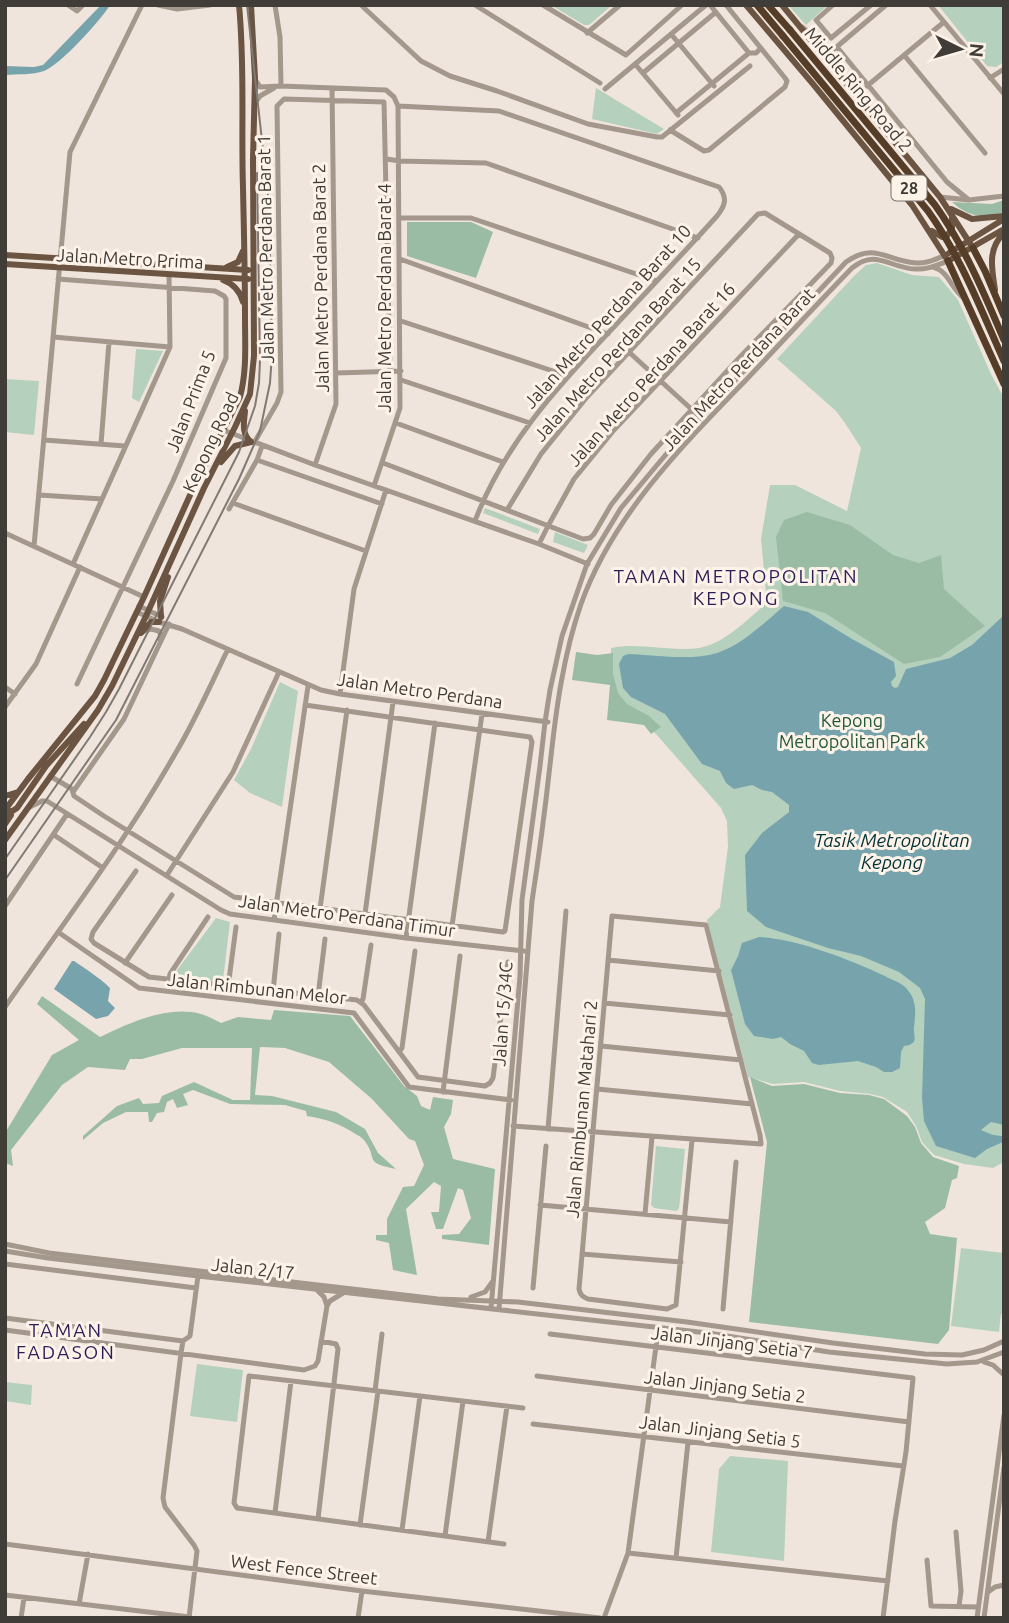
<svg xmlns="http://www.w3.org/2000/svg" width="1009" height="1623" viewBox="0 0 1009 1623" font-family="Ubuntu,sans-serif">
<rect width="100%" height="100%" fill="#f0e5dc"/>
<path fill="#b5d1be" d="M551 5H612L589 25H584Z
M788 5H828L806 25Z
M938 5H1004V62L996 67 987 66Z
M596 88 664 129 657 134 592 119Z
M877 263 912 275 939 277 958 300 991 374 1004 398V1162L993 1168 964 1164 934 1155 922 1142 916 1126 907 1112 883 1097 870 1094 840 1091 804 1082 773 1084 748 1077 707 920 720 907 728 847 727 821 721 808 656 734 616 698 611 682V648C640 642 670 652 699 648 724 644 748 619 767 603L761 539 770 485H795L847 511 861 448 845 423 836 411 777 359 854 276 866 265Z
M136 349 163 351 139 402 132 398Z
M5 379 39 381 34 435 5 432Z
M485 508 540 529 538 534 483 513Z
M555 532 588 545 584 553 553 542Z
M280 682 298 691 282 807 250 793 234 780 251 749Z
M216 918 230 922 223 980 219 983C211 982 203 978 195 977 189 976 183 978 177 977L175 973Z
M656 1146 685 1149 679 1209 676 1211 654 1208 651 1205Z
M961 1248 1004 1253V1314H1001L999 1332 951 1326Z
M197 1364 243 1370 237 1422 190 1416Z
M5 1382 32 1385 31 1405 5 1401Z
M730 1456 788 1461 784 1561 711 1552 719 1469Z"/>
<path fill="#9abca5" d="M1004 200V212C983 219 968 217 952 202L992 204Z
M407 222H471L493 232 476 278 407 256Z
M807 512 850 525 893 555 919 563 941 555 944 589 985 626 940 657 904 664 825 613 783 601 776 537 784 520Z
M576 652 597 655 613 653V674L618 693 627 704 649 716 661 727 651 734 644 725 607 720 610 685 572 680Z
M42 996 100 1037C129 1023 168 1005 201 1014 208 1016 215 1020 221 1023L238 1017 271 1020 274 1010 350 1016 404 1086 417 1096 421 1106 430 1110 433 1097 453 1100 451 1114 444 1127 453 1159 495 1169 489 1245 442 1239V1235L459 1234 471 1218 463 1190 458 1188 443 1229H436L431 1212H439L441 1186 434 1182 406 1209 417 1275 393 1270 389 1243 376 1240V1235H387V1219L403 1187 414 1186 424 1165 415 1141 409 1139 372 1099 329 1062 285 1048 260 1047 255 1095 272 1096 336 1112 365 1129 378 1153 396 1169C361 1162 380 1159 363 1139 359 1135 353 1133 349 1130 333 1121 324 1119 307 1116L306 1111 285 1105 230 1104 193 1090 183 1094 188 1105 177 1108 173 1099 167 1102 164 1112 157 1113 152 1122H149L148 1112H126L103 1123 83 1140V1136L117 1106 139 1098 143 1104 159 1103 162 1096 194 1082 233 1100H250L252 1048H182L142 1059H130L125 1070 88 1067 62 1085 11 1150 13 1166 5 1163V1133L52 1055 79 1040 37 1004Z
M750 1077 772 1086 804 1084 840 1093 869 1095 884 1099 907 1116 915 1127 921 1143 933 1157 959 1166 957 1178 952 1180 945 1208 925 1222 930 1234 957 1238 949 1330 938 1344 749 1322 767 1142Z"/>
<path fill="#77a4ac" d="M101 5H110C101 20 59 66 44 71 32 75 18 74 5 75V66L34 67 43 65Z
M784 606 808 612 852 639 894 662 896 676 891 682 892 686 895 688 898 687 906 669 950 658 972 645 1004 615V1125L991 1122 981 1130 993 1135 1002 1136 1003 1142 987 1149 975 1158 936 1146 924 1121 922 1098 925 999 920 988 899 972 861 956 828 948 766 927 747 911 745 855 762 833 789 812V805L772 792 762 790 752 785 734 789 726 783 720 771 702 764 665 714 631 697 623 688 619 664 623 656 628 654C655 655 691 661 717 653 742 645 764 623 784 606Z
M759 937C795 938 852 960 885 976 890 979 899 982 904 986 917 998 916 1011 914 1027 913 1036 920 1044 904 1046L901 1052 900 1068 892 1072H884L876 1067 858 1061 819 1065 812 1063 804 1051 790 1044 781 1037 773 1039 754 1036 745 1024 731 970 738 956 742 943Z
M72 961H74C87 970 100 978 110 988L108 1001 115 1008 108 1016 96 1019 54 989Z"/>
<g fill="none" stroke-linecap="round" stroke-linejoin="round">
<path stroke="#a4978c" stroke-width="5" d="M68 5 77 11 83 5
M158 5 177 9 210 5
M275 5 280 37 281 86
M361 5 421 61 450 76 497 91 588 124 657 137H662L750 66
M475 5 600 83
M543 5 626 55 682 5
M710 5 749 53
M833 5 816 20 831 38 871 5
M930 5 1004 94
M802 27 815 37 826 49 833 50 886 5
M587 33 620 5
M671 34 714 86
M837 47 947 182 969 200
M904 55 985 153
M635 64 678 115
M643 73 716 12
M990 78 1004 69
M256 81 260 87 281 86 386 90 394 97 398 106 400 408 374 486
M867 86 944 22
M605 89 706 5
M255 103 260 96 274 88
M398 106 499 111 719 187C728 198 725 206 717 216 682 255 646 292 611 330 557 387 503 446 475 521
M676 113 749 53H756L761 48
M670 130 704 151 709 150 785 87 787 81 785 78 726 5
M387 159 399 161 486 163 698 238
M940 197 969 200 1004 196
M399 218H471L657 281
M400 259 608 334
M933 267C949 271 951 289 964 298
M58 279 215 291 224 296 226 299V358L173 481 77 684
M401 321 568 376
M53 337 170 347
M630 353 700 417
M336 373 401 371
M401 380 530 423
M396 423 503 462
M223 430 315 465 539 544 588 564
M44 440 125 446
M254 443 277 403 281 392 277 106 284 99 384 102 390 371
M101 444 109 342
M257 460 382 504
M383 463 583 539 590 538 594 534 611 505 651 454 740 357 831 263 832 258 830 253 765 213 758 214 587 397 541 454 507 510
M315 465 336 404 332 88
M39 495 102 499
M233 503 366 551
M229 509 257 460 262 446
M5 533 144 597
M539 544 548 526 574 479 614 430 799 234
M34 546 70 152 142 5
M73 564 170 347 169 275
M139 606 162 617
M137 612 159 622 182 629 321 690 340 694 548 722
M144 631 151 629 159 631 161 636 160 640
M5 687 15 694
M340 694 354 589 386 490
M5 707 36 664 80 567
M50 776 72 789 74 796 104 816 234 897 503 932 505 931 532 742 530 737 305 705
M73 792 124 719 169 624
M30 807 42 801H47L221 910 230 914 406 938 524 951
M54 835 103 868
M136 871 93 932 91 939 94 943 149 977 357 1000 364 1005 418 1077 485 1086 490 1083 493 1078 508 962
M167 875 233 772 279 672
M5 906 67 814
M320 909 347 710
M365 914 393 702
M274 920 308 686
M452 926 482 714
M58 932 139 988 354 1013 409 1087 511 1100
M406 938 435 723
M608 960 719 971
M125 963 172 895
M169 979 170 974 208 917
M228 987 236 927
M273 991 279 934
M318 996 325 939
M361 1002 363 999 371 945
M604 1003 730 1015
M5 1007C63 924 125 842 175 754 195 721 211 684 228 649
M601 1046 741 1060
M399 1052 402 1048 415 951
M597 1089 752 1104
M443 1092 460 956
M513 1126 761 1144 760 1135 706 925 612 916 579 1289C580 1295 583 1297 588 1299L667 1309 676 1305 692 1140
M548 1129 566 911
M540 1205 731 1222
M645 1214 652 1137
M5 1244 49 1253 199 1271 438 1299 518 1302 687 1322 833 1343 925 1354 962 1355 984 1350 1004 1341
M5 1251 48 1258 198 1276 708 1333 829 1352 947 1364 977 1362 1004 1352
M582 1254 681 1262
M5 1264 196 1288
M533 1288 546 1146
M471 1297 485 1292 493 1281
M327 1306 330 1301 343 1293
M491 1308 520 976 522 900 540 766 545 722 550 690 562 636 587 564 621 508 668 452 846 262C876 241 887 262 917 263 927 264 935 259 944 256
M499 1309 532 901C539 856 545 810 550 765 556 710 563 656 581 604 613 515 682 446 746 380 781 343 816 305 852 268 876 248 889 268 915 269 927 270 937 265 948 261
M723 1309 736 1162
M5 1318 183 1341
M5 1330 304 1370 315 1366 318 1361 327 1306 324 1297 316 1289
M550 1334 913 1378 906 1452 895 1521 883 1618
M984 1362 993 1365 1004 1375
M537 1376 909 1422
M375 1391 382 1334
M533 1424 903 1466
M275 1513 291 1381
M318 1519 338 1349 336 1344 321 1341
M360 1525 378 1391
M402 1530 420 1396
M956 1532 961 1591 959 1606
M445 1536 463 1401
M488 1542 507 1406
M5 1544 362 1591 600 1618
M504 1544 237 1508 234 1503 249 1376 523 1408
M628 1553 888 1581
M676 1558 688 1442
M927 1560 931 1606 978 1607
M988 1592 995 1587 1004 1585
M5 1595 190 1617
M79 1604 88 1554
M21 1618 24 1598
M189 1618 197 1551 194 1545 165 1507 163 1498 181 1353 183 1341 190 1336 198 1276
M358 1618 362 1591
M604 1618 628 1553 657 1339
M977 1618 1004 1415
M984 1618 1004 1467"/>
<path stroke="#6b5441" stroke-width="6" d="M746 5 813 84 912 205 948 261 1004 229
M782 5 940 197 973 248
M951 209 972 219 1004 216
M932 231 942 237 947 236 952 228V216
M949 253 1004 219
M5 255 248 270
M5 264 248 279
M227 267 238 262 243 251
M223 280C234 284 240 291 243 302
M995 290C992 269 987 249 1004 233
M221 462 235 446 251 442C241 433 244 423 245 411
M161 617 160 601 168 577
M141 633 151 622H159
M5 796 18 792
M5 810 28 779 95 696 104 680 144 597 191 493 240 397C247 371 245 344 245 317 245 274 244 231 243 188 241 127 245 66 239 5
M5 812H11L17 808 46 766 84 724
M5 824 11 815V811
M5 840 98 710 112 686 146 616 204 488 235 427 250 394 254 356 253 159 255 78 251 5"/>
<path stroke="#563d27" stroke-width="7" d="M757 5 783 36
M768 5 790 30
M973 248 985 271 1004 316
M948 261 1004 384"/>
<path stroke="#807a74" stroke-width="2" d="M5 859 90 737 106 712 119 689 239 452 255 406 259 383 260 360 257 173
M5 880 116 720 239 479 260 431 270 383 272 354 269 204 247 5"/>
<path stroke="#563d27" stroke-width="7" d="M790 30 935 205C965 247 984 293 1004 340
M783 36 928 211C961 257 981 310 1004 361"/>
</g>
<g text-anchor="middle" dominant-baseline="central" stroke-width="6" stroke-linejoin="round" paint-order="stroke">
<rect fill="#fef3e9" stroke="#79736d" stroke-width="2" x="891.5" y="175.5" width="35" height="25" rx="5"/>
<g font-size="16" font-weight="bold" fill="#403c38">
<text x="909" y="188">28</text>
</g>
<g font-size="18" fill="#403c38" stroke="#fef3e9">
<text transform="translate(859 89) rotate(50)">Middle Ring Road 2</text>
<text transform="translate(265 249) rotate(-91)">Jalan Metro Perdana Barat 1</text>
<text transform="translate(130 258) rotate(3)">Jalan Metro Prima</text>
<text transform="translate(320 278) rotate(-91)">Jalan Metro Perdana Barat 2</text>
<text transform="translate(384 298) rotate(-90)">Jalan Metro Perdana Barat 4</text>
<text transform="translate(607 316) rotate(-48)">Jalan Metro Perdana Barat 10</text>
<text transform="translate(617 349) rotate(-48)">Jalan Metro Perdana Barat 15</text>
<text transform="translate(738 369) rotate(-47)">Jalan Metro Perdana Barat</text>
<text transform="translate(651 374) rotate(-48)">Jalan Metro Perdana Barat 16</text>
<text transform="translate(190 401) rotate(-69)">Jalan Prima 5</text>
<text transform="translate(210 442) rotate(-65)">Kepong Road</text>
<text transform="translate(420 690) rotate(8)">Jalan Metro Perdana</text>
<text transform="translate(347 915) rotate(8)">Jalan Metro Perdana Timur</text>
<text transform="translate(257 988) rotate(6)">Jalan Rimbunan Melor</text>
<text transform="translate(502 1014) rotate(-86)">Jalan 15/34C</text>
<text transform="translate(581 1109) rotate(-85)">Jalan Rimbunan Matahari 2</text>
<text transform="translate(253 1268) rotate(6)">Jalan 2/17</text>
<text transform="translate(732 1342) rotate(7)">Jalan Jinjang Setia 7</text>
<text transform="translate(725 1386) rotate(7)">Jalan Jinjang Setia 2</text>
<text transform="translate(720 1431) rotate(7)">Jalan Jinjang Setia 5</text>
<text transform="translate(304 1569) rotate(7)">West Fence Street</text>
</g>
<g font-size="18" fill="#22593a" stroke="#fef3e9">
<text x="852" y="720">Kepong<tspan x="852" dy="21">Metropolitan Park</tspan></text>
</g>
<g font-size="19" letter-spacing="2" fill="#2c1e58" stroke="#fef3e9">
<text x="736" y="576">TAMAN METROPOLITAN<tspan x="736" dy="22">KEPONG</tspan></text>
<text x="66" y="1330">TAMAN<tspan x="66" dy="22">FADASON</tspan></text>
</g>
<g font-size="19" font-style="italic" fill="#043239" stroke="#fef3e9">
<text x="892" y="840">Tasik Metropolitan<tspan x="892" dy="22">Kepong</tspan></text>
</g>
</g>
<rect width="1009" height="1623" fill="none" stroke="#403c38" stroke-width="14"/>
<g transform="translate(960 49) rotate(95)" stroke="#fef3e9" stroke-width="5" paint-order="stroke">
<path d="M0-5L12 26L0 18L-12 26Z" fill="#403c38"/>
<text y="-10" font-size="19" font-weight="bold" text-anchor="middle" fill="#403c38">N</text>
</g>
</svg>
